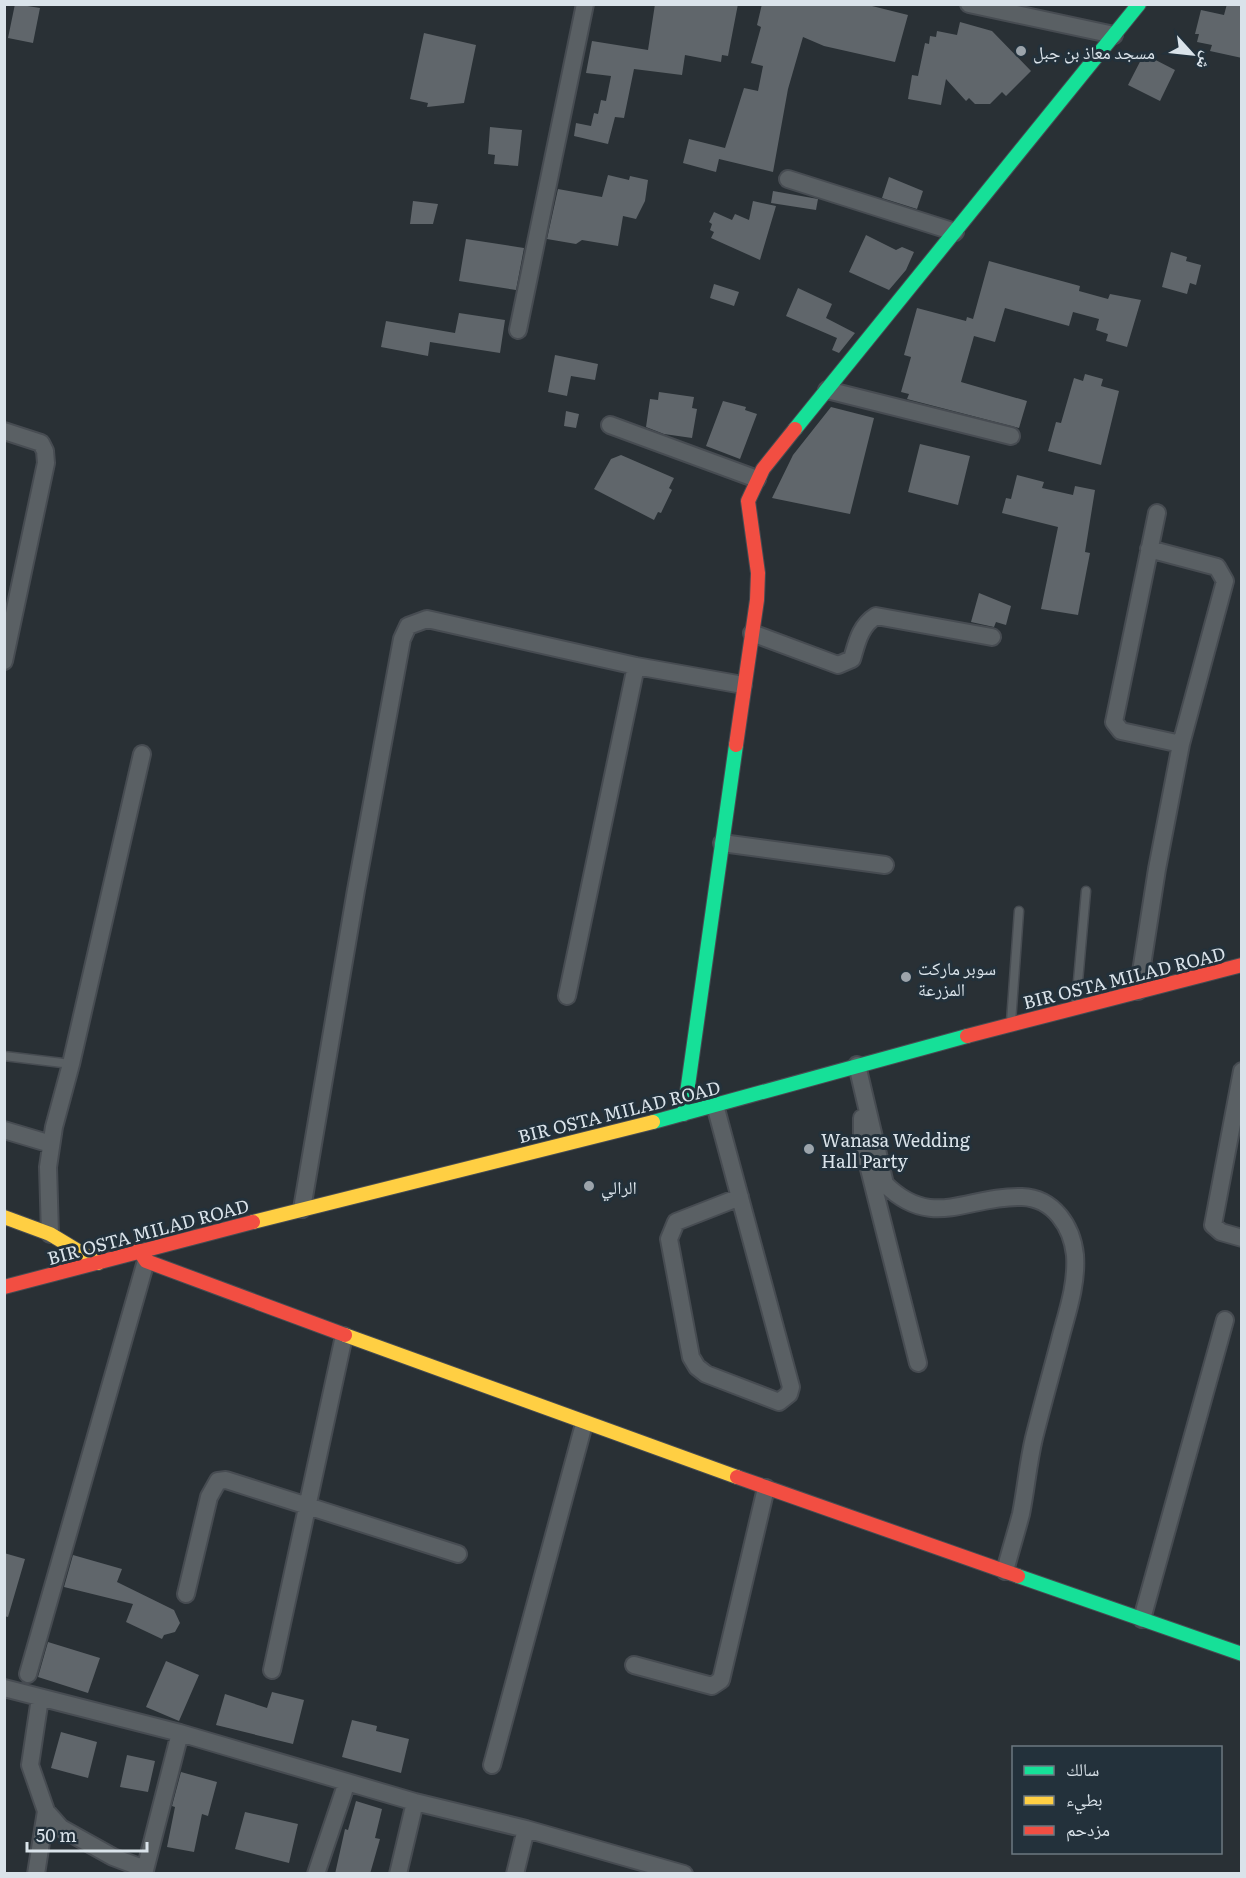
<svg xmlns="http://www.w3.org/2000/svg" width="1246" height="1878" viewBox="0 0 1246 1878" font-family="Literata,'Noto Naskh Arabic',serif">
<rect width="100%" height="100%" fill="#293035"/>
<path fill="#60666b" d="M15 4 40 8 33 43 8 38Z
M655 4H738L728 56 722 55 721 62 685 55 682 75 634 69 624 118 615 117 608 144 574 136 576 123 591 126 594 113 598 114 601 100 606 101 611 76 586 73 592 41 648 50Z
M762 4H864L908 15 895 62 824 46 803 37 788 89 773 172 719 159 716 172 683 163 689 139 725 148 744 88 758 91 763 66 751 63 761 27 757 25Z
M1227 4H1242V58L1210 51 1212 45 1197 42 1199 34H1195L1201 10 1224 15Z
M960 22 992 31 1031 71 1006 96 1002 92 990 104H975L969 98 966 101 946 79 941 105 908 99 912 75 918 76 925 43 929 44 930 36 936 37 937 31 957 35Z
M424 33 476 45 464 103 427 107 428 103 410 99Z
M1144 54 1175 70 1160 101 1128 85Z
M490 127 522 130 518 166 494 164 495 155 488 154Z
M608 175 629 180 630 176 648 180 645 201 636 219 623 216 618 246 582 240 576 244 547 239 558 189 602 197Z
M889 177 923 191 917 209 882 198Z
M773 191 818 199 816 210 771 203Z
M413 201 438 204 433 224H410Z
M753 201 776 206 760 260 711 238 714 232 710 230 712 224 709 222 714 212 732 220 735 214 749 220Z
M866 235 896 250 902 247 914 252 906 270 889 290 849 272Z
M466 239 524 248 516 290 459 281Z
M1171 252 1187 257 1186 261 1201 265 1196 285 1190 283 1187 294 1162 287Z
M989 261 1080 286 1079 291 1108 299 1110 294 1141 300 1127 347 1106 341 1108 334 1096 330 1099 319 1073 312 1069 326 1005 308 995 342 974 336 961 382 1027 401 1019 428 907 399 909 394 901 392 911 357 904 355 917 308 966 321 967 317 973 319Z
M714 284 739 292 734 306 710 298Z
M798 288 832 304 826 318 855 333 839 353 832 350 837 338 786 316Z
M459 313 505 320 500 353 430 342 428 356 381 347 386 321 455 333Z
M555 355 598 364 595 380 571 376 567 396 548 392Z
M1085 374 1103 379 1101 386 1119 391 1101 465 1048 451 1056 422 1061 423 1074 378 1083 381Z
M659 392 694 397 692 408 697 409 692 438 664 434 646 427 650 399 658 400Z
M723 401 746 407 745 410 757 414 740 459 706 446Z
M831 407 874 418 850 514 772 498 793 455Z
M566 411 579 414 576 428 564 426Z
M920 444 970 456 958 505 908 492Z
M621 455 674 478 669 488 672 490 661 513 658 512 654 520 594 489 611 459Z
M1017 475 1044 482 1042 488 1073 495 1075 486 1095 490 1085 552 1090 553 1078 615 1041 609 1058 527 1002 513 1006 498 1011 499Z
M979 593 1011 606 1006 625 996 622 994 627 971 622Z
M4 1553 25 1559 8 1617 4 1616Z
M73 1555 122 1569 117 1582 174 1610 180 1623 175 1632 164 1635 162 1639 126 1622 133 1604 64 1587Z
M48 1642 100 1658 88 1693 38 1677Z
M166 1661 199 1675 179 1721 146 1707Z
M272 1692 304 1700 293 1744 216 1725 225 1694 267 1708Z
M352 1720 377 1726 376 1731 409 1739 401 1773 342 1757Z
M61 1732 97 1742 88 1778 51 1768Z
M127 1755 155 1761 148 1792 120 1787Z
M181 1772 217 1782 208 1816 202 1814 194 1852 167 1847 175 1807 172 1806Z
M356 1801 382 1809 375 1838 380 1839 370 1874H335L345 1829 348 1830Z
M245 1812 298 1824 289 1863 235 1849Z"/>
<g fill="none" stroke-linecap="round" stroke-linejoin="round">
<g stroke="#474c52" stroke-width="11">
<path id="lane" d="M1076 1004 1086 891
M1011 1022 1019 911
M4 1056 71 1064"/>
</g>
<g stroke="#474c52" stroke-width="20">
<path id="street" d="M969 4 1114 35
M788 179 955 232
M518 330 585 4
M827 390 1011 436
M610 425 757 479
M4 431 41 443 45 451 46 463 4 661
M1157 513 1114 722 1121 731 1181 744
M752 633 838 665 852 659C857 642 860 626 876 616L992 637
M722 843 885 865
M1138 991 1157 869 1181 744 1225 581 1217 567 1149 549
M567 996 636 666
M857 1065 885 1184C932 1231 968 1195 1022 1197 1054 1198 1072 1227 1075 1255 1077 1281 1069 1307 1062 1332 1053 1367 1043 1402 1034 1438 1028 1463 1026 1489 1021 1514 1016 1533 1010 1552 1005 1571
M1242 1071 1213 1225 1221 1232 1242 1238
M715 1105 791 1387 789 1394 779 1402 706 1374 697 1367 691 1357 669 1239 676 1222 740 1197
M862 1118V1141L918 1363
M4 1130 51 1144
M302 1209 356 890 402 639 408 626 427 619 636 666 743 685
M50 1234 48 1167 54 1127 71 1064 142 754
M186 1594 209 1497 218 1481 226 1480 458 1554
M1142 1619 1225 1320
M634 1665 712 1686 721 1680 766 1488
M272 1670 344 1336
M28 1674 146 1261
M4 1688 180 1733 415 1802 526 1829 684 1874
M40 1698 30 1765 46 1811 61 1828 113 1857 145 1869
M492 1765 584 1424
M36 1874 46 1811
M144 1874 180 1733
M316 1874 347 1782
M398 1874 415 1802
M515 1874 526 1829"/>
</g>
<g stroke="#474c52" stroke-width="16">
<path id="fast" d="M795 429 1139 4
M684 1114 736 745
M653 1122 967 1036
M1018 1576 1242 1654"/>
</g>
<g stroke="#474c52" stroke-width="16">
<path id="slow" d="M4 1217 50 1234 98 1263
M253 1222 653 1122
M345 1335 737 1477"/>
</g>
<g stroke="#474c52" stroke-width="16">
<path id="jam" d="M736 745 757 600 758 573 748 501 763 469 795 429
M967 1036 1242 965
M139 1250 146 1261 345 1335
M4 1287 253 1222
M737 1477 1018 1576"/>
</g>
<use href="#lane" stroke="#5a6064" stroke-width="8"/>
<use href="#street" stroke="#5a6064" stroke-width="16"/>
<use href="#fast" stroke="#16e098" stroke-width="14"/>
<use href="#slow" stroke="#ffcf43" stroke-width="14"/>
<use href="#jam" stroke="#f24e42" stroke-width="14"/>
</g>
<g fill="#9ca4ab" stroke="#23313b" stroke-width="2">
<circle cx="1021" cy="51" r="6"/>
<circle cx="906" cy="977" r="6"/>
<circle cx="809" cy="1149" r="6"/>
<circle cx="589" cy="1186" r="6"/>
</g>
<g text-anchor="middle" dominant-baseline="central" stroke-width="6" stroke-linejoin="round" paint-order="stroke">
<g font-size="18" fill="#dae3ea" stroke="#23313b" text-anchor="start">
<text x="1033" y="51">مسجد معاذ بن جبل</text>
<text x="918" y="967">سوبر ماركت<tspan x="918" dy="21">المزرعة</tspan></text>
<text x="821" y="1139">Wanasa Wedding<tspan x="821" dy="21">Hall Party</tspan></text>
<text x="601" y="1186">الرالي</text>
</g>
<g font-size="18" fill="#dae3ea" stroke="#23313b">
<text transform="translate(1124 977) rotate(-14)">BIR OSTA MILAD ROAD</text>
<text transform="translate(619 1111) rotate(-14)">BIR OSTA MILAD ROAD</text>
<text transform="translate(148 1231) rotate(-15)">BIR OSTA MILAD ROAD</text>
</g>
</g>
<rect width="1246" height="1878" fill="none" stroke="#dae3ea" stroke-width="12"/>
<rect x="1012" y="1746" width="210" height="108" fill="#23313b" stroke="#6c7881" stroke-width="1.5"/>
<rect x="1024" y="1766" width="30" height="9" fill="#16e098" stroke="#6c7881" stroke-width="1.5"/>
<text x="1066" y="1776" font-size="18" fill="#dae3ea">سالك</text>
<rect x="1024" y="1796" width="30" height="9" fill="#ffcf43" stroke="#6c7881" stroke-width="1.5"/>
<text x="1066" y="1806" font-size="18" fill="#dae3ea">بطيء</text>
<rect x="1024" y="1826" width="30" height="9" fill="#f24e42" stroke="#6c7881" stroke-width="1.5"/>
<text x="1066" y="1836" font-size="18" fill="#dae3ea">مزدحم</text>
<g transform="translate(1192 54) rotate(117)" stroke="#23313b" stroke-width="4.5" paint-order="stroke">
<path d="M0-4.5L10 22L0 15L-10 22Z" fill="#dae3ea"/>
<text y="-9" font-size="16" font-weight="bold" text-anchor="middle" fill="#dae3ea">ش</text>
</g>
<path d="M27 1842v9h120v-9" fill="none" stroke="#dae3ea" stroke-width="3"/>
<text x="36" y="1842" font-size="18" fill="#dae3ea" stroke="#23313b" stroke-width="4.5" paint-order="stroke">50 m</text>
</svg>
